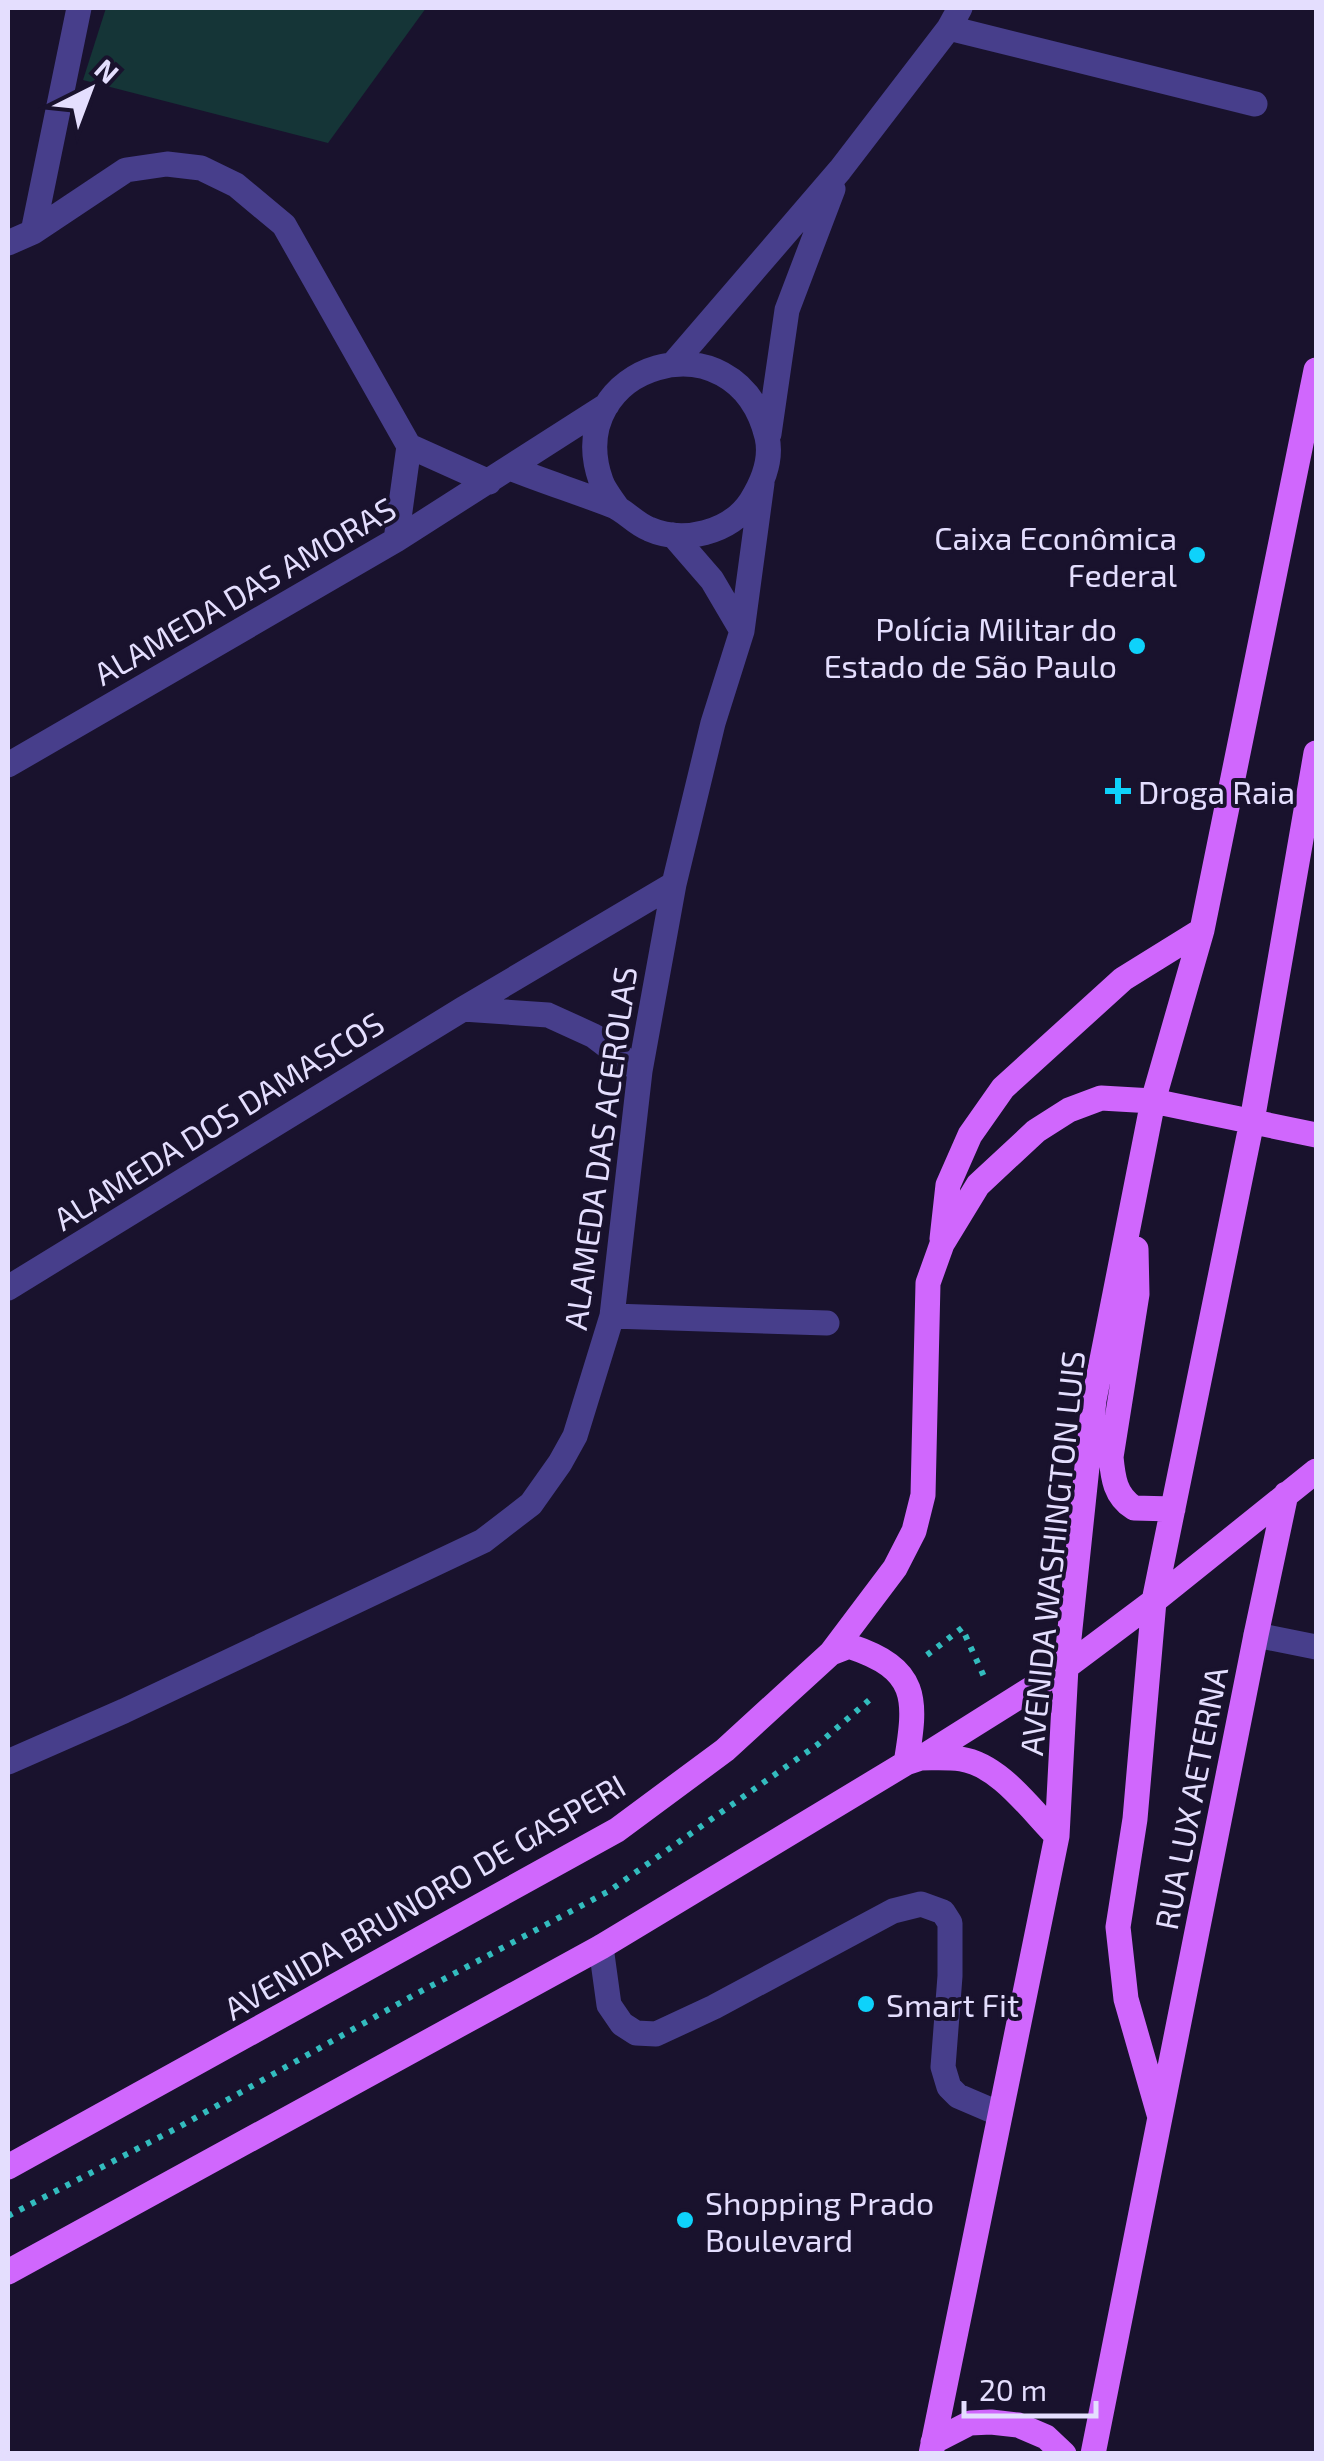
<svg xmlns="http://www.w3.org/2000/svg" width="1324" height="2461" viewBox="0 0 1324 2461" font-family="'Exo 2',sans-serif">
<rect width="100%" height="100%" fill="#19122d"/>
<path fill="#153537" d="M106 8H426L328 143 83 80Z"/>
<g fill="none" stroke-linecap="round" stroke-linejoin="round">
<path stroke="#33bcbe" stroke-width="6" stroke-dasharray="5 8" stroke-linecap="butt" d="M927 1655 962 1628 986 1681
M8 2216 179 2127 414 1995 609 1891 817 1745 874 1696"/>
<path stroke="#473e8b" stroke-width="25" d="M949 28 1255 104
M33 232 79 8
M8 243 33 232 126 170 167 164 201 168 236 185 284 225 409 446 489 482
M674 363 840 170 949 28 960 8
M769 434 787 310 833 189
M510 468C543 481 577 492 611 505 625 510 634 523 649 529 683 544 730 533 751 501 763 482 772 459 767 437 736 310 560 365 601 481 604 490 611 498 617 507
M673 535 712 580 742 631
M396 540 409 446
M8 765 396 540 607 405
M463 1009 548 1015 594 1036 640 1071
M8 1288 463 1009 674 884
M612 1316 827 1323
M1256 1635 1316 1647
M8 1762 124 1711 483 1541 531 1504 560 1463 575 1436 612 1316 640 1071 674 884 713 723 742 631 762 483
M601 1947 609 2005 622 2024 636 2033 656 2034 714 2007 893 1911 921 1904 943 1912 950 1923V1976L943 2067 949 2087 958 2096 1000 2114"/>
<path stroke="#d067fd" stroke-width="25" d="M942 1239 948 1185 970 1135 1003 1088 1123 979 1202 930
M1136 1249 1137 1294 1111 1457C1113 1478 1115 1496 1134 1508L1173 1509
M831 1653 849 1646C919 1669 917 1698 906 1763
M921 1758C934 1758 948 1757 961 1759 1000 1765 1030 1809 1057 1836
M1159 2114 1126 1999 1118 1927 1135 1819 1154 1601 1252 1121 1316 753
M8 2167 617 1830 725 1750 831 1653 895 1568 914 1531 923 1495 928 1283 942 1244 978 1185 1036 1131 1069 1110 1101 1098 1153 1101 1316 1135
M8 2272 601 1947 906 1763 921 1758 1066 1667 1154 1601 1316 1471
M933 2442 970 2423 991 2422 1018 2425 1046 2437 1064 2454
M931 2454 1057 1836 1066 1667 1094 1400 1153 1101 1202 930 1316 370
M1093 2454 1256 1635 1286 1494"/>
</g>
<g fill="#0ed2fb" stroke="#19122d" stroke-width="4">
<circle cx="1197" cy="555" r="10"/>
<circle cx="1137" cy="646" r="10"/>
<path d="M1113 776h10v10h10v10h-10v10h-10v-10h-10v-10h10z"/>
<circle cx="866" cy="2004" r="10"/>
<circle cx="685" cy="2220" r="10"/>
</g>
<g text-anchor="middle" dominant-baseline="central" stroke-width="8" stroke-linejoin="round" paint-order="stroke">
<g font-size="32" fill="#e4defe" stroke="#19122d" text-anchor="start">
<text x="1177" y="537" text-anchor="end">Caixa Econômica<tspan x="1177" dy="37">Federal</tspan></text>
<text x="1117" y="628" text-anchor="end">Polícia Militar do<tspan x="1117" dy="37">Estado de São Paulo</tspan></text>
<text x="1138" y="791">Droga Raia</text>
<text x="886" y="2004">Smart Fit</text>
<text x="705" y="2202">Shopping Prado<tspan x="705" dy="37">Boulevard</tspan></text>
</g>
<g font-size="32" fill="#e4defe" stroke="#19122d">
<text transform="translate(244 590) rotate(-30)">ALAMEDA DAS AMORAS</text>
<text transform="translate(218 1120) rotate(-32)">ALAMEDA DOS DAMASCOS</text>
<text transform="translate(599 1148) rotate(-82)">ALAMEDA DAS ACEROLAS</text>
<text transform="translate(1051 1553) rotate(-84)">AVENIDA WASHINGTON LUIS</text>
<text transform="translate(1190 1798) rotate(-79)">RUA LUX AETERNA</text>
<text transform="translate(424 1896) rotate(-30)">AVENIDA BRUNORO DE GASPERI</text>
</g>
</g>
<rect width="1324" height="2461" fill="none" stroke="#e4defe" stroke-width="20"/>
<g transform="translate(90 90) rotate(42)" stroke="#19122d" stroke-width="8" paint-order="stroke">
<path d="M0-8L18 38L0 25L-18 38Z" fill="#e4defe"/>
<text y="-15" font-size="28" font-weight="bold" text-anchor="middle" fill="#e4defe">N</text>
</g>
<path d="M964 2401v15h132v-15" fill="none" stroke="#e4defe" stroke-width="5"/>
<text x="979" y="2401" font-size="30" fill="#e4defe" stroke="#19122d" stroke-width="8" paint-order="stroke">20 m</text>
</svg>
